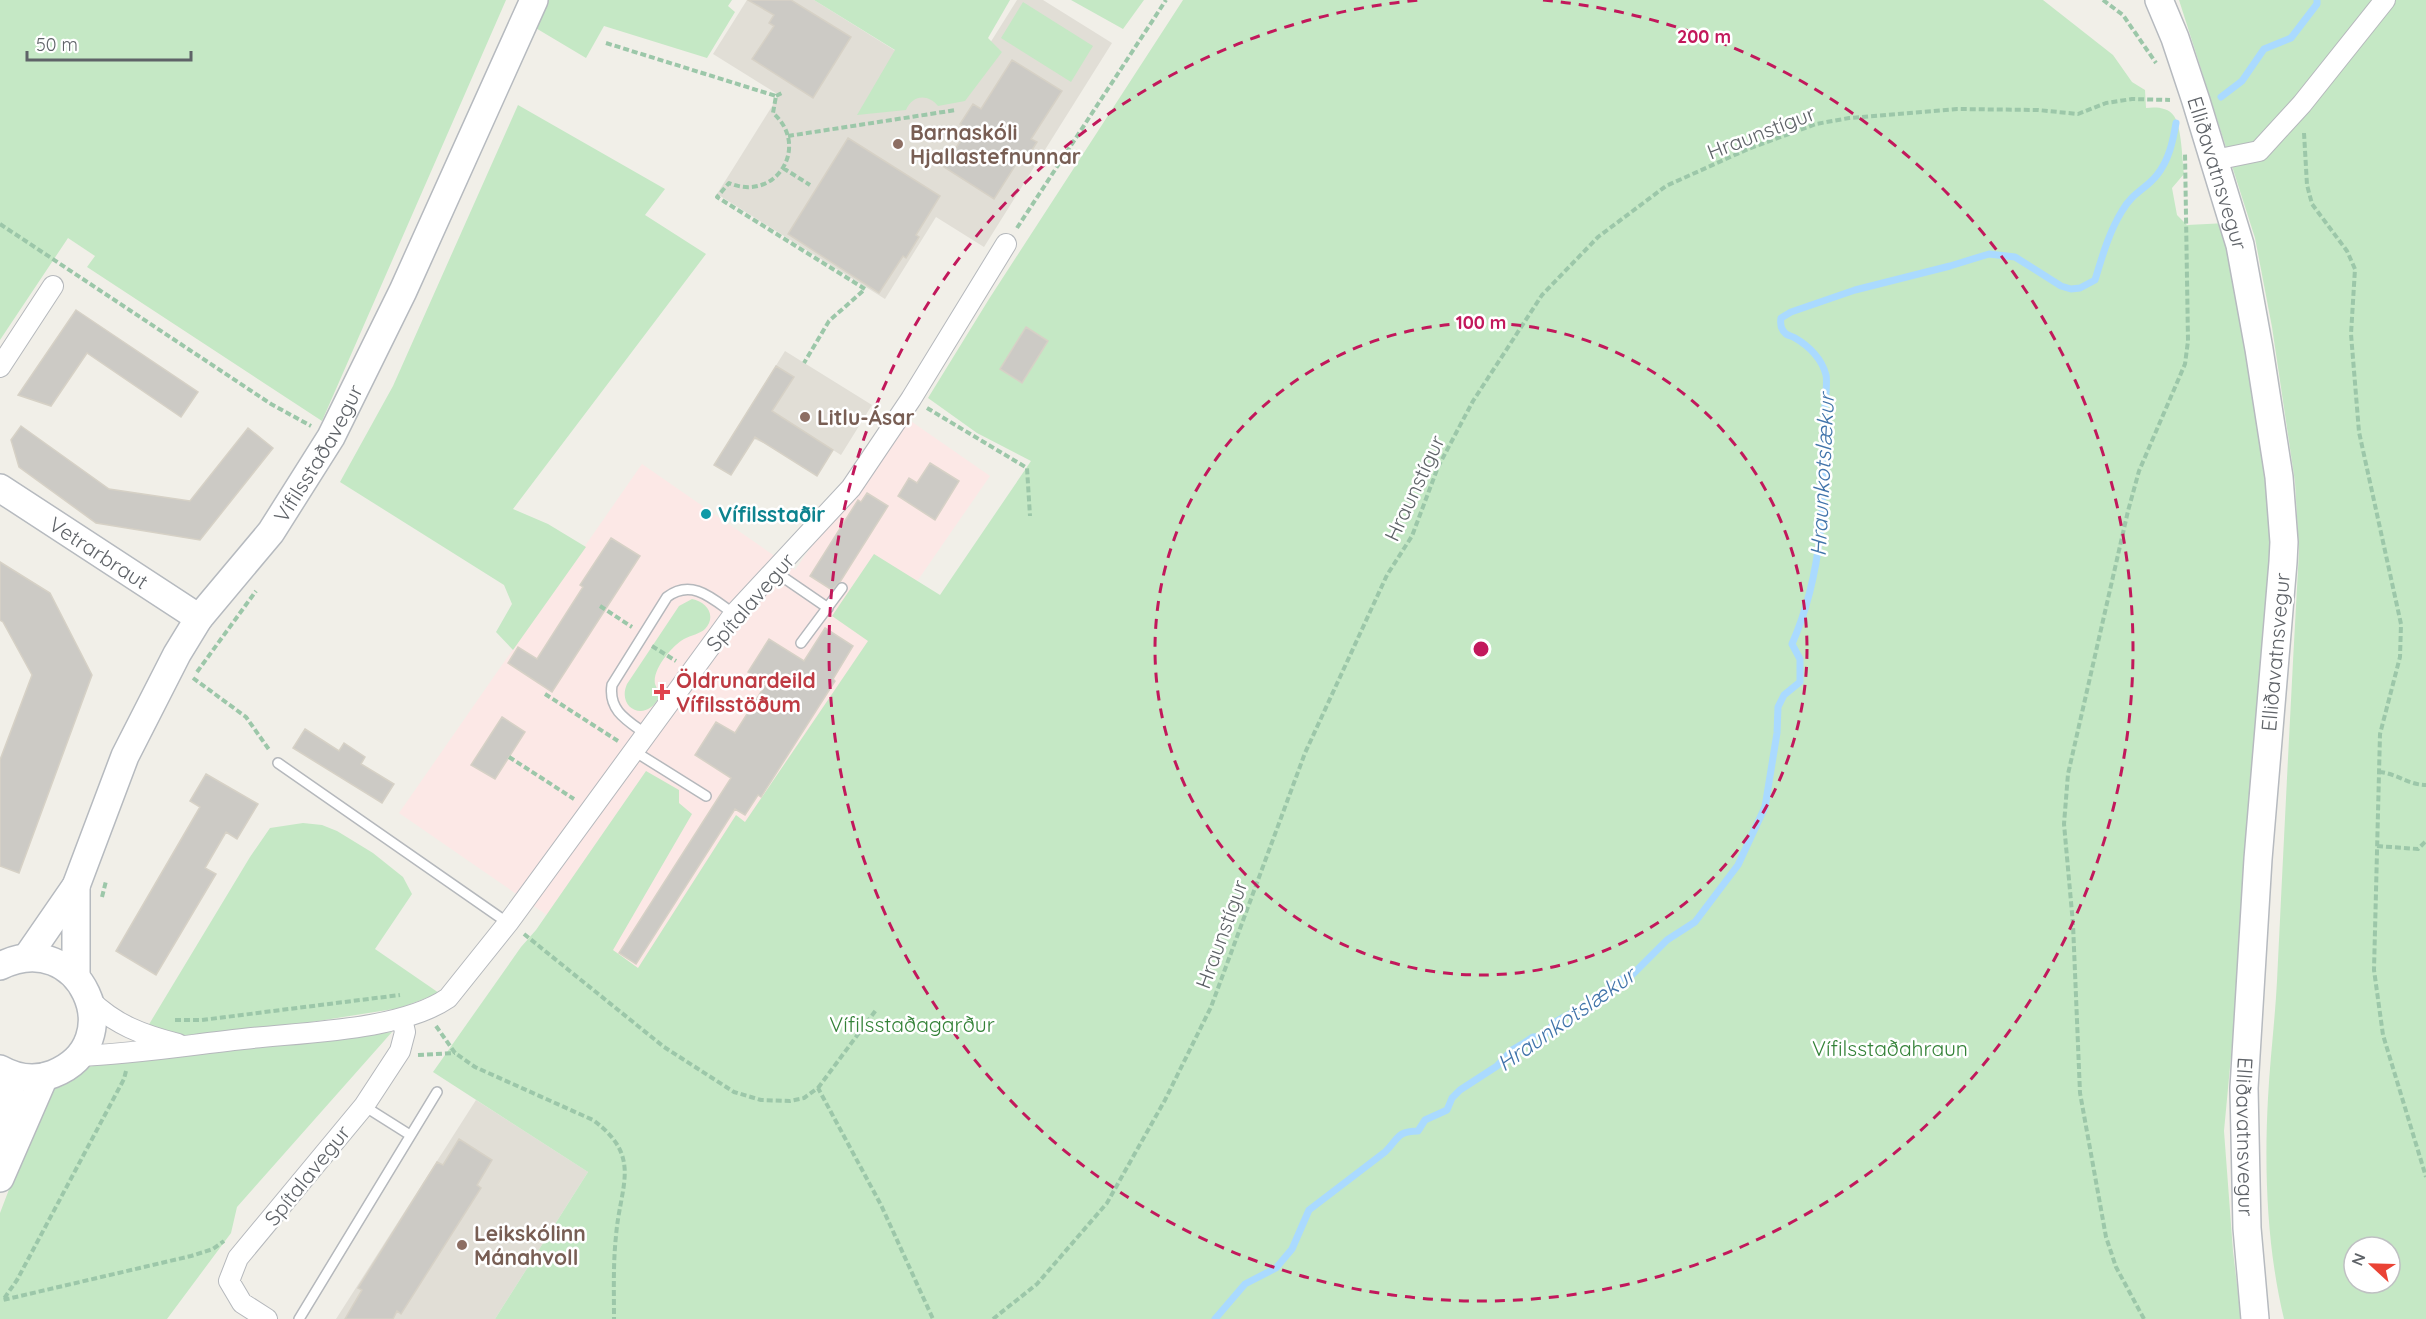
<svg xmlns="http://www.w3.org/2000/svg" width="2426" height="1319" viewBox="0 0 2426 1319" font-family="Quicksand,sans-serif">
<rect width="100%" height="100%" fill="#f1efe8"/>
<path fill="#e1ded6" d="M747 0H814L960 91 1017 0H1043L1112 43 984 247 936 217 885 299 717 194 779 95 713 54Z
M785 351 872 405 841 455 833 450 817 476 766 444 754 439 731 475 714 465Z
M476 1100 588 1172 495 1319H336Z"/>
<path fill="#fce8e6" d="M902 415 990 476 641 980 399 813 642 464 795 570Z"/>
<path fill="#c5e8c5" fill-rule="evenodd" d="M0 0H506L322 421 87 267 95 256 68 238 0 340Z
M547 0H732L728 6 735 12 707 58 604 26 586 58 534 27Z
M814 0H1010L988 38 1002 52 965 101 938 106C928 93 912 95 906 110L857 115 895 50Z
M1071 0H1144L1123 29Z
M1183 0H2043L2113 55 2132 82 2145 90 2146 108C2155 107 2168 107 2174 116 2182 128 2182 159 2184 174L2172 188 2177 215 2187 225 2227 223 2272 478 2273 608 2224 1131 2233 1251 2241 1319H495L588 1172 433 1072 521 947 536 930 646 771 679 790V803L692 814 613 950 638 968 736 815 745 822 868 641 832 616 874 554 940 595 1031 461 977 433 928 398 989 299Z
M2179 0H2426V1319H2284C2267 1248 2264 1171 2268 1098 2270 1059 2275 1020 2277 981 2284 837 2291 694 2299 551L2295 482 2272 327 2255 238ZM2354 1247H2390V1283H2354Z
M1023 2 1093 46 1071 82 1001 38Z
M518 105 665 189 645 215 706 254 513 509 548 524 586 547 513 650 496 632 512 604 504 585 340 482 393 386Z
M692 599C707 602 717 616 705 629 700 634 691 635 684 639 673 645 652 669 655 684 657 689 659 692 659 697 647 723 616 709 627 684L679 606Z
M303 823 322 825 337 831 373 853 403 877 412 894 375 949 439 993 400 1008 198 1040 145 1031 250 857 270 828Z
M392 1032 237 1207 231 1233 167 1319H0V1213L42 1103 51 1088 86 1067 192 1053Z"/>
<g fill="none" stroke-linecap="round" stroke-linejoin="round">
<path stroke="#aadaff" stroke-width="7" d="M2221 97 2242 81 2264 49 2291 38 2317 4V0
M1215 1319 1245 1284 1276 1268 1292 1249 1309 1210 1385 1152C1398 1140 1396 1131 1418 1131L1425 1120 1447 1110 1452 1098 1460 1090 1497 1066 1512 1050 1524 1043 1533 1037 1544 1036 1555 1022 1597 999 1618 980 1631 976 1667 940 1695 922 1738 865 1765 807 1777 733 1778 707 1784 695 1800 682V659L1792 644C1824 571 1824 499 1824 420 1824 410 1828 382 1826 375 1822 359 1809 346 1795 338 1792 336 1789 336 1786 334 1781 330 1780 324 1781 318L1791 312 1855 290 1950 266 1989 254 2015 257 2061 286 2071 289 2080 288 2095 280C2102 257 2109 232 2122 211 2132 193 2146 189 2157 175 2169 160 2173 141 2176 123"/>
</g>
<path fill="#cccac5" stroke="#d6d1c6" stroke-width="1.5" d="M748 0H791L851 37 813 98 752 59 774 26 769 23 774 15Z
M1012 60 1062 91 1031 139 1037 142 1023 164 1018 161 994 199 944 167 968 129 960 124 973 104 981 109Z
M848 138 940 196 916 235 919 237 906 258 903 256 879 293 788 234Z
M76 310 198 392 181 417 87 353 51 406 18 395Z
M1026 327 1048 341 1022 383 1000 369Z
M776 366 794 377 772 411 833 450 817 476 755 437 731 475 714 465Z
M21 426 109 489 190 501 248 428 273 448 200 540 96 523 19 467 11 440Z
M930 463 959 481 935 520 898 496 909 478 917 483Z
M867 493 888 506 840 582 832 590 810 576 858 500 861 502Z
M611 538 640 556 552 692 508 663 518 647 537 659 583 587 580 585Z
M0 562 50 593 92 675 19 873 0 866V760L32 675 3 622 0 620Z
M825 628 853 646 833 679 835 681 761 797 758 795 745 815 735 809 636 964 619 953 731 778 695 755 716 722 735 733 766 684 748 672 769 639 804 661Z
M502 717 525 732 495 779 471 765Z
M305 729 339 751 344 743 365 757 361 764 394 784 382 803 293 748Z
M206 774 258 804 237 839 226 832 205 868 216 874 156 975 116 951 200 807 190 801Z
M459 1139 492 1160 477 1185 481 1188 465 1213 401 1314 397 1311 393 1319H345L362 1290 358 1288 437 1162 443 1165Z"/>
<g fill="none" stroke-linecap="round" stroke-linejoin="round">
<g stroke="#b5b8bc" stroke-width="12">
<path id="lane" d="M774 571 828 608
M801 643 842 588
M646 734C628 721 608 711 612 685L667 597C692 578 713 599 734 614
M634 751 706 796
M278 763 508 923
M364 1106 410 1135
M299 1319 437 1092"/>
</g>
<g stroke="#b5b8bc" stroke-width="22">
<path id="street" d="M2215 160 2259 151 2302 104 2385 0
M0 367 53 286
M89 999C115 1025 143 1035 178 1044
M79 1056C134 1054 188 1045 243 1039 302 1032 400 1031 448 998L508 923 734 614 851 488 911 399 1006 244
M267 1319 242 1303 229 1281 238 1258 364 1106 400 1051 405 1032 402 1019"/>
</g>
<g stroke="#b6babf" stroke-width="30">
<g id="secondary">
<path id="s1" d="M2159 0 2175 38 2196 101 2240 245 2259 349 2279 477 2284 542 2283 562 2258 859 2244 1088 2247 1228 2255 1319"/>
<path id="s2" d="M0 488 199 618"/>
<path d="M76 886V976"/>
<path id="s3" d="M27 957 76 886 125 756 177 654 199 618 271 532 331 437 403 291 534 0"/>
<path d="M0 966C80 926 132 1043 53 1074 35 1081 16 1078 0 1069"/>
<path d="M9 1074 12 1141"/>
<path d="M0 1178 44 1077"/>
</g>
</g>
<path stroke="#9cc7a9" stroke-width="4" stroke-dasharray="6 3" stroke-linecap="butt" d="M2103 0 2123 15 2156 63
M606 43 776 96 773 113C811 146 776 203 729 183L717 197 865 289 829 321 804 363
M776 96 784 92
M2304 133 2307 185 2312 204 2347 251 2355 269 2351 334 2359 432 2401 624 2400 657 2380 734 2374 970 2383 1035 2426 1177
M788 136 956 110
M783 168 810 185
M0 224 271 404 311 426
M1017 228 1166 0
M927 408 1027 468 1030 516
M600 606 632 627
M652 646 676 661
M197 672 256 591
M193 678 246 717 270 751
M545 694 618 741
M509 757 574 799
M2379 772C2396 773 2408 785 2426 785
M2377 846 2418 849 2426 841
M102 897 106 881
M524 934 664 1047 734 1092 761 1100 790 1101 804 1098 818 1088 881 1205 933 1319
M175 1020H202L400 995
M436 1026 455 1053 475 1067 593 1120C643 1157 620 1185 616 1236 613 1264 614 1291 614 1319
M418 1055 455 1053
M126 1071 124 1079 17 1280 3 1300 191 1256 213 1249 224 1241
M818 1088 876 1010
M993 1319 1037 1284 1107 1203 1165 1100 1211 1007 1305 753 1387 575 1412 536 1438 467 1473 401 1542 295 1598 237 1666 186 1748 149 1816 124 1849 118 1957 109 2038 110 2078 114 2106 103 2132 99 2170 100
M2144 1319 2116 1267 2106 1237 2080 1093 2073 924 2064 824 2068 774 2128 511 2139 471 2185 364 2188 341 2185 153"/>
<use href="#lane" stroke="#fff" stroke-width="9"/>
<use href="#street" stroke="#fff" stroke-width="20"/>
<use href="#secondary" stroke="#fff" stroke-width="27"/>
</g>
<g fill="none" stroke="#c2185b" stroke-width="3" stroke-dasharray="10 8">
<circle cx="1481" cy="649" r="326"/>
<path d="M1543 0A652 652 0 1 1 1419 0"/>
</g>
<g fill="#8d6e63" stroke="#fff" stroke-width="2">
<circle cx="898" cy="144" r="6"/>
<circle cx="805" cy="417" r="6"/>
<circle cx="462" cy="1245" r="6"/>
</g>
<circle fill="#0f9aa8" stroke="#fff" stroke-width="2" cx="706" cy="514" r="6"/>
<path fill="#e0444e" stroke="#fff" stroke-width="2" d="M659 683h6v6h6v6h-6v6h-6v-6h-6v-6h6z"/>
<g text-anchor="middle" dominant-baseline="central" stroke-width="5" stroke-linejoin="round" paint-order="stroke">
<g font-size="21" font-weight="bold" fill="#785e54" stroke="#fff" text-anchor="start">
<text x="910" y="132">Barnaskóli<tspan x="910" dy="24">Hjallastefnunnar</tspan></text>
<text x="817" y="417">Litlu-Ásar</text>
<text x="474" y="1233">Leikskólinn<tspan x="474" dy="24">Mánahvoll</tspan></text>
</g>
<g font-size="21" fill="#5f6368" stroke="#fff">
<text transform="translate(1761 132) rotate(-21)">Hraunstígur</text>
<text stroke="none"><textPath href="#s1" startOffset="183">Elliðavatnsvegur</textPath></text>
<text stroke="none"><textPath href="#s3" startOffset="586">Vífilsstaðavegur</textPath></text>
<text transform="translate(1414 488) rotate(-65)">Hraunstígur</text>
<text stroke="none"><textPath href="#s2" startOffset="118">Vetrarbraut</textPath></text>
<text transform="translate(750 602) rotate(-49)">Spítalavegur</text>
<text transform="translate(2275 652) rotate(-85)">Elliðavatnsvegur</text>
<text transform="translate(1221 934) rotate(-70)">Hraunstígur</text>
<text stroke="none"><textPath href="#s1" startOffset="1155">Elliðavatnsvegur</textPath></text>
<text transform="translate(307 1175) rotate(-51)">Spítalavegur</text>
</g>
<g font-size="21" font-weight="bold" fill="#0d838f" stroke="#fff" text-anchor="start">
<text x="718" y="514">Vífilsstaðir</text>
</g>
<g font-size="21" font-weight="bold" fill="#be3a42" stroke="#fff" text-anchor="start">
<text x="676" y="680">Öldrunardeild<tspan x="676" dy="24">Vífilsstöðum</tspan></text>
</g>
<g font-size="21" fill="#348238" stroke="#fff">
<text x="912" y="1024">Vífilsstaðagarður</text>
<text x="1890" y="1048">Vífilsstaðahraun</text>
</g>
<g font-size="22" font-style="italic" fill="#4174aa" stroke="#fff">
<text transform="translate(1822 475) rotate(-87)">Hraunkotslækur</text>
<text transform="translate(1566 1019) rotate(-35)">Hraunkotslækur</text>
</g>
</g>
<circle cx="1481" cy="649" r="9" fill="#c2185b" stroke="#fff" stroke-width="3"/>
<g font-size="18" text-anchor="middle" font-weight="bold" fill="#c2185b" stroke="#fff" stroke-width="5" stroke-linejoin="round" paint-order="stroke">
<text x="1704" y="43">200 m</text>
<text x="1481" y="329">100 m</text>
</g>
<g transform="translate(2372 1265) rotate(292)"><circle r="28" fill="#ffffff" stroke="#bfc1c3" stroke-width="1.5"/>
<path d="M0-4.5L10 22L0 15L-10 22Z" fill="#ea4335"/>
<text y="-9" font-size="16" font-weight="bold" text-anchor="middle" fill="#5f6368">N</text>
</g>
<path d="M27 51v9h164v-9" fill="none" stroke="#5f6368" stroke-width="3"/>
<text x="36" y="51" font-size="18" fill="#5f6368" stroke="#ffffff" stroke-width="4.5" paint-order="stroke">50 m</text>
</svg>
